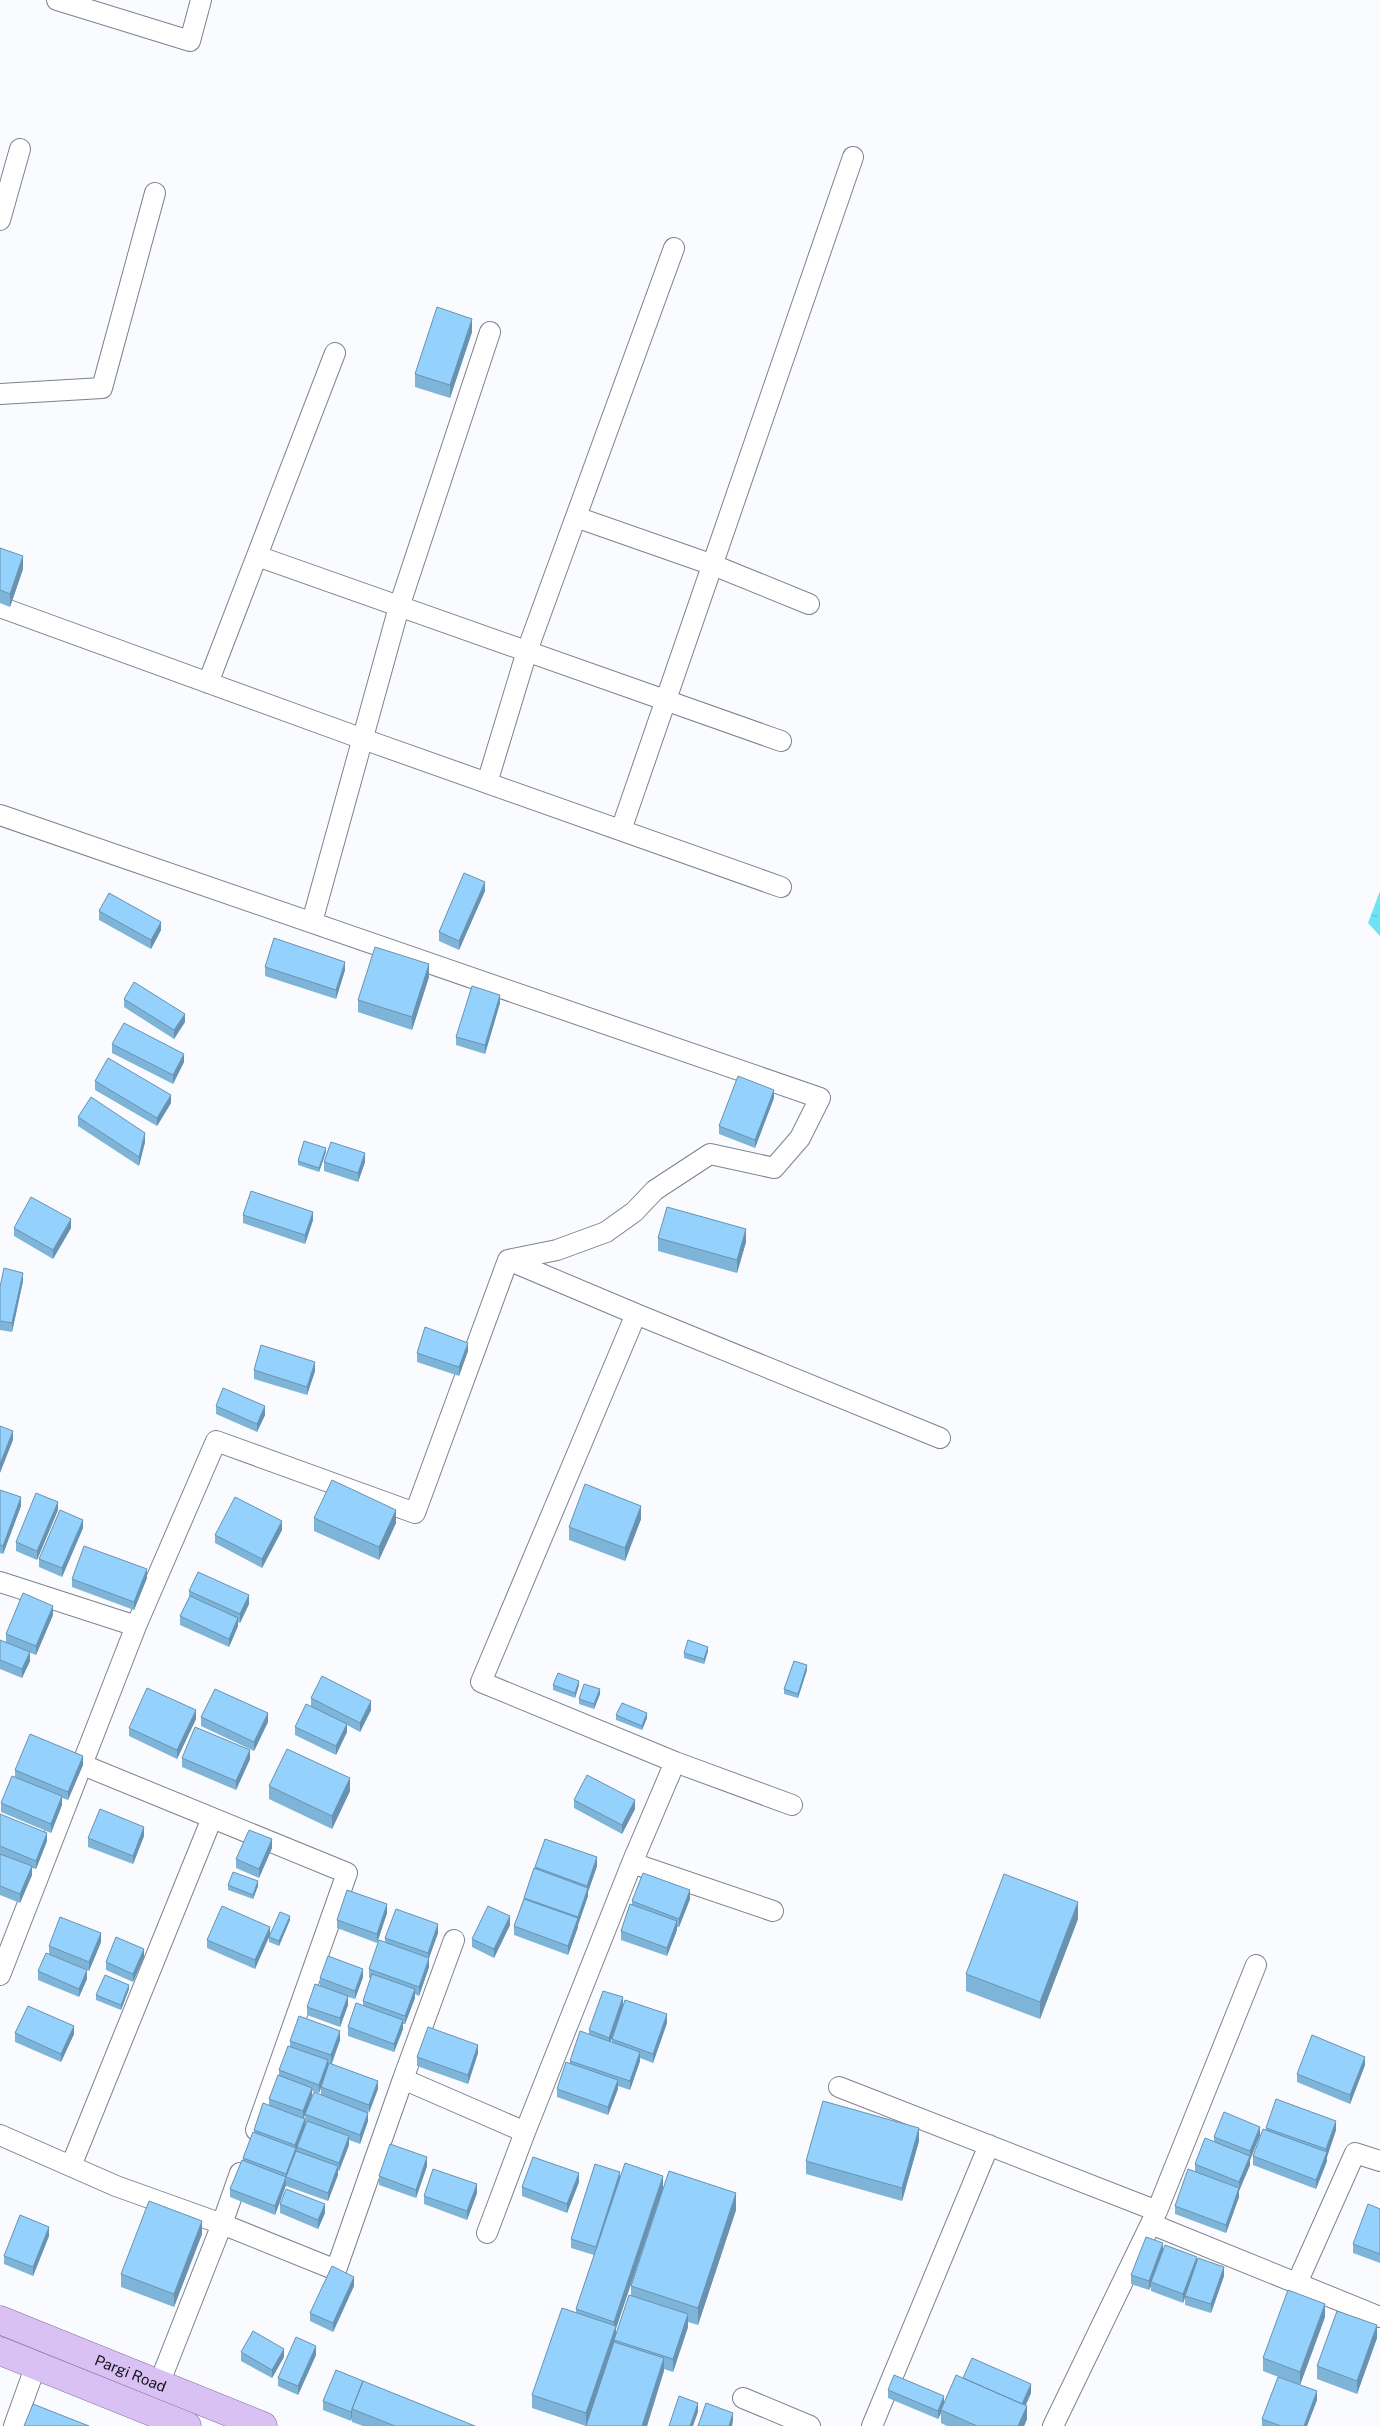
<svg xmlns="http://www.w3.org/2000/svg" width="1380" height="2426" viewBox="0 0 1380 2426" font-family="'Public Sans',sans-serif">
<defs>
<pattern id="water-ripples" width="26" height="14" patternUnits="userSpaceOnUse" patternTransform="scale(1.25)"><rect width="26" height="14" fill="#6de3f4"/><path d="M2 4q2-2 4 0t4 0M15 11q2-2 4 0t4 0" fill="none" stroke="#5ec2d1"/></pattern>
</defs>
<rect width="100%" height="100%" fill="#fafbfe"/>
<path fill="url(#water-ripples)" d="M1380 891V936L1368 923Z"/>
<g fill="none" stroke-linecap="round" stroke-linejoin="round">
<g stroke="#7e828e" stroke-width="22">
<path id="minor" d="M57 0 190 41 201 0
M0 220 20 149
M0 394 102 388 155 193
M576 517 713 565 809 604
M257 556 781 741
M0 607 363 739 781 887
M208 683 335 353
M487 783 527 651 674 248
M0 815 820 1098 800 1138 774 1168 710 1154 655 1190 634 1212 606 1232 557 1250 508 1260
M621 830 853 157
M312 922 399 607 490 332
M0 1582 136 1626
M675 1762 481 1682 636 1314 940 1438
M83 1765 347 1873 256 2130
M632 1863 773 1911
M0 1975 136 1626 216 1441 415 1513 508 1260 636 1314
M403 2079 454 1940
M839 2087 1157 2211
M0 2135 116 2186 222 2224 240 2173
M71 2166 212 1818
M1151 2224 1380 2317
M487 2233 525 2132
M1297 2283 1355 2153 1380 2161
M159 2384 222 2224 336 2270 403 2079 525 2132 632 1863 675 1762 792 1805
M743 2398 810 2426
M14 2426 36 2365
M872 2426 989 2145
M1053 2426 1157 2211 1256 1965"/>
</g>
<g stroke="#856aa3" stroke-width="29">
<g id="primary">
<path id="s1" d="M0 2320 263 2426"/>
<path d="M0 2351 187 2426"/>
</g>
</g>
<use href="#minor" stroke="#fff" stroke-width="20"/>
<use href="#primary" stroke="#dac1f4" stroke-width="28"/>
</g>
<path fill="#7fb4d9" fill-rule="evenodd" d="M472 332 450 398 415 387V374Z
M0 548 23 569 10 607 0 603Z
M485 891 459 950 439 941V932Z
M99 911 161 930 151 949 99 920Z
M265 967 345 970 336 999 265 976Z
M429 977 412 1030 358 1012V1000Z
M124 999 185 1022 174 1039 124 1007Z
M500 1003 485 1054 456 1045V1037Z
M112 1044 184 1062 173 1084 112 1053Z
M95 1081 171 1103 157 1126 95 1090Z
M774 1098 755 1148 719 1134V1126Z
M78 1117 145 1142 139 1166 78 1126Z
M326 1152 319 1172 298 1165V1161Z
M324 1162H365L358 1182 324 1171Z
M243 1215 313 1220 305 1244 243 1223Z
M14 1228H71L53 1259 14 1236Z
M658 1238 746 1242 737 1273 658 1251Z
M23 1281 12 1332 0 1330V1287Z
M468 1351 459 1376 417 1362V1353Z
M254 1370 315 1371 307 1395 254 1379Z
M216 1406 265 1415 257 1432 216 1414Z
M0 1490 21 1506 3 1554 0 1553Z
M58 1510 37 1560 16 1551V1542Z
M314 1518 396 1523 379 1560 314 1531Z
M641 1519 625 1561 569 1540V1527Z
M83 1528 62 1577 39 1567V1559Z
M282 1530 262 1568 215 1543V1535Z
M147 1578 134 1610 72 1587V1579Z
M189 1591 249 1604 240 1623 238 1622V1626L229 1647 180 1625V1616L189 1597Z
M53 1615 36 1655 28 1652 30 1661 22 1678 0 1669V1641L6 1642V1634Z
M708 1651 704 1664 684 1658V1653Z
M807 1670 798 1698 784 1694V1689Z
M553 1685H579L575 1698 553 1690Z
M600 1694 594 1709 579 1704V1699Z
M311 1698 371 1710 360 1732 347 1725V1732L336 1755 295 1735V1727L311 1706Z
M616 1715 647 1718 642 1730 616 1720Z
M201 1717 268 1722 254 1751 201 1726Z
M196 1719 177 1759 129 1736V1728Z
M182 1758 250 1759 236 1790 182 1767Z
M83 1765 68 1800 62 1798V1805L51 1833 1 1812V1803L15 1777V1770Z
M269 1786 350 1791 332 1829 269 1799Z
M574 1800 635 1809 622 1834 574 1808Z
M0 1814 47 1841 36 1869 32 1868V1875L20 1903 0 1895Z
M144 1836 133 1864 88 1847V1838Z
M272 1848 259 1878 236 1868V1859Z
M597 1866 588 1892V1896L578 1925V1927L568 1955 514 1935V1926L535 1867Z
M228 1885 258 1886 253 1899 228 1890Z
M690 1899 679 1927H677V1930L667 1956 621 1940V1931L632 1905V1901Z
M387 1913 377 1943 337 1928V1920Z
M1078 1919 1040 2019 966 1991V1974Z
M290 1920 279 1946 269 1942V1937Z
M510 1925 494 1958 472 1947V1939Z
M270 1927 255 1969 207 1948V1940Z
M438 1933 429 1958V1967L419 1996 415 1994V1998L405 2024H403V2029L394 2052 348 2036V2027L363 2006V2001L371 1978H369V1969L385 1942V1938Z
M101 1942 89 1971 80 1967 87 1979 79 1997 38 1980V1971L49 1954V1946Z
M144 1957 133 1982 106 1970V1962Z
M363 1977 355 1999 348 1997V2005L340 2027 307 2015V2007L320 1986V1978Z
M129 1989 121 2010 96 2000V1995Z
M623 2006 610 2042H612V2039L667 2023 653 2063 640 2058V2061L630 2090 618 2086V2089L608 2115 557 2097V2089L570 2064V2061L589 2034V2030Z
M15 2033 74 2034 61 2062 15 2042Z
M340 2040 332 2064 378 2089 368 2113V2121L360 2144 349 2140V2145L339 2171H338V2175L328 2201 286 2186V2181V2185L275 2215 230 2197V2189L243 2160V2158L254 2132V2130L269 2105V2099L279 2075V2070L290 2047V2041ZM321 2089V2095L305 2114V2119L304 2118 312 2091 319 2093Z
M478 2053 468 2084 417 2066V2057Z
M1365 2065 1350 2104 1297 2082V2074Z
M1266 2128 1336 2130 1327 2157V2161L1316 2189 1253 2165V2156L1266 2130Z
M1260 2135 1250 2160V2165L1239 2191V2197L1226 2233 1175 2214V2206L1195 2172V2164L1214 2142V2137Z
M919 2141 902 2201 806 2174V2161Z
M595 2164 616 2334 631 2296V2286L736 2210 698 2325 688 2322V2327L673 2372 664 2369 647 2426H586L532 2408V2395L576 2312V2309L594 2255 571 2248V2239Z
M427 2166 416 2198 379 2185V2176Z
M579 2182 567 2213 522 2196V2187Z
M477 2193 467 2220 424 2204V2196Z
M280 2204 325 2213 318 2229 280 2213Z
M1380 2209V2263L1353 2253V2244Z
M202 2234 174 2307 121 2287V2274Z
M49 2236 33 2276 4 2264V2256Z
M1163 2249 1197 2263 1224 2276 1211 2313 1185 2305V2297L1183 2303 1151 2291V2286L1149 2290 1131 2284V2275Z
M354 2286 333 2332 310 2321V2313Z
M1325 2317 1300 2385 1317 2400 1307 2426H1262V2419L1300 2385 1263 2371V2358Z
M1377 2338 1357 2394 1317 2379V2366Z
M241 2352 284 2357 272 2378 241 2361Z
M316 2355 298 2395 278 2386V2378Z
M963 2378 1031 2393 1026 2405 1027 2419 1024 2426H947L941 2423V2413L938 2419 888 2398V2390L944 2403Z
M323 2401 475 2426H363L352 2422V2417L351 2421 323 2410Z"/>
<path fill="#6892b0" d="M472 319V332L450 398V385Z
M23 556V569L10 607V594Z
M485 882V891L459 950V941Z
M161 922V930L151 949V940Z
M345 962V970L336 999V990Z
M429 964V977L412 1030V1017Z
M500 995V1003L485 1054V1045Z
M185 1014V1022L174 1039V1030Z
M184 1054V1062L173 1084V1075Z
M774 1090V1098L755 1148V1140Z
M171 1095V1103L157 1126V1118Z
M145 1133V1142L139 1166V1157Z
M326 1148V1152L319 1172V1168Z
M365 1153V1162L358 1182V1173Z
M313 1212V1220L305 1244V1235Z
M71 1219V1228L53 1259V1250Z
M746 1229V1242L737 1273V1260Z
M23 1273V1281L12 1332V1323Z
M468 1343V1351L459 1376V1367Z
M315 1362V1371L307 1395V1387Z
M265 1406V1415L257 1432V1424Z
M13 1431V1440L0 1473V1464Z
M21 1497V1506L3 1554V1546Z
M58 1502V1510L37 1560V1551Z
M641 1506V1519L625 1561V1548Z
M396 1510V1523L379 1560V1547Z
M83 1520V1528L62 1577V1568Z
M282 1521V1530L262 1568V1559Z
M147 1569V1578L134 1610V1602Z
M249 1595V1604L240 1623V1614Z
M53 1606V1615L36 1655V1646Z
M238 1618V1626L229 1647V1639Z
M708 1647V1651L704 1664V1659Z
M30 1652V1661L22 1678V1669Z
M807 1665V1670L798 1698V1694Z
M579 1681V1685L575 1698V1693Z
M600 1689V1694L594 1709V1704Z
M371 1701V1710L360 1732V1723Z
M196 1710V1719L177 1759V1750Z
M268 1713V1722L254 1751V1742Z
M647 1713V1718L642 1730V1726Z
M347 1724V1732L336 1755V1746Z
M250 1750V1759L236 1790V1781Z
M83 1756V1765L68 1800V1792Z
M350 1778V1791L332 1829V1816Z
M62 1796V1805L51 1833V1824Z
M635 1800V1809L622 1834V1825Z
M144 1827V1836L133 1864V1856Z
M47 1833V1841L36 1869V1861Z
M272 1839V1848L259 1878V1869Z
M597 1857V1866L588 1892V1896L578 1925V1927L568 1955V1946L587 1890V1886Z
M32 1866V1875L20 1903V1894Z
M258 1881V1886L253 1899V1895Z
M690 1890V1899L679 1927V1919Z
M1078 1902V1919L1040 2019V2002Z
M387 1904V1913L377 1943V1934Z
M290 1916V1920L279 1946V1941Z
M510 1916V1925L494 1958V1949Z
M677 1921V1930L667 1956V1948Z
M438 1924V1933L429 1958V1967L419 1996V1987L428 1962V1953Z
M270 1927V1935L255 1969V1960Z
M101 1933V1942L89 1971V1962Z
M144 1949V1957L133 1982V1974Z
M363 1969V1977L355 1999V1991Z
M87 1970V1979L79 1997V1989Z
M129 1985V1989L121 2010V2005Z
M415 1989V1998L405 2024V2016Z
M348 1996V2005L340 2027V2018Z
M623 1997V2006L609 2047V2038Z
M667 2014V2023L653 2063V2054Z
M403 2020V2029L394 2052V2044Z
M74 2026V2034L61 2062V2054Z
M340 2031V2040L331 2064V2055Z
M478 2045V2053L468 2084V2075Z
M640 2052V2061L630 2090V2081Z
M1365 2057V2065L1350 2104V2095Z
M328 2060V2069L321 2087 319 2093V2085Z
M618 2080V2089L608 2115V2107Z
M378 2081V2089L369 2113V2105Z
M312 2088V2096L303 2120V2111Z
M368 2113V2121L360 2144V2135Z
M305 2119V2128L297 2147V2149L286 2177V2185L275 2215V2206L286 2177V2174L295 2149V2145Z
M1336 2121V2130L1327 2157V2161L1316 2189V2180L1326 2153V2149Z
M1260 2127V2135L1250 2160V2151Z
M919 2128V2141L902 2201V2188Z
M349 2136V2145L339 2171V2163Z
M1250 2156V2165L1239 2191V2182Z
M427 2157V2166L416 2198V2190Z
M338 2166V2175L328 2201V2193Z
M620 2172V2181L596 2247Z
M579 2173V2182L567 2213V2204Z
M663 2176V2189L616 2329V2339L614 2340V2344L586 2426V2413L614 2332V2322Z
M477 2184V2193L467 2220V2211Z
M1239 2188V2197L1226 2233V2225Z
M736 2193V2210L698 2325V2308Z
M325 2204V2213L318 2229V2220Z
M202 2221V2234L174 2307V2294Z
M49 2227V2236L33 2276V2267Z
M1163 2243V2252L1151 2282V2286L1149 2290V2281Z
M1197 2257V2266L1183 2303V2294Z
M1224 2267V2276L1211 2313V2304Z
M354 2277V2286L333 2332V2323Z
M1325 2304V2317L1300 2385V2372Z
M688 2314V2327L673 2372V2359Z
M1377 2325V2338L1357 2394V2381Z
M316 2346V2355L298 2395V2386Z
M284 2349V2357L272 2378V2370Z
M664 2358V2371L647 2426H642Z
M1031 2384V2393L1022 2413V2404Z
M1317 2391V2400L1307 2426H1304Z
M944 2396V2405L941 2410V2413L938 2419V2411Z
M698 2403V2412L693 2426H690Z
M1027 2406V2419L1024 2426H1018Z
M352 2409V2417L351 2421V2412Z
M733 2413V2421L732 2426H729Z"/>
<path fill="#94d1fc" stroke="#6892b0" d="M437 307 472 319 450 385 415 374Z
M0 548 23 556 10 594 0 590Z
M464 873 485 882 459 941 439 932Z
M109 893 161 922 151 940 99 911Z
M274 938 345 962 336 990 265 967Z
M375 947 429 964 412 1017 358 1000Z
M134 982 185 1014 174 1030 124 999Z
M472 986 500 995 485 1045 456 1037Z
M124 1023 184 1054 173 1075 112 1044Z
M108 1058 171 1095 157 1118 95 1081Z
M738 1076 774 1090 755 1140 719 1126Z
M91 1097 145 1133 139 1157 78 1117Z
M304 1141 326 1148 319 1168 298 1161Z
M331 1142 365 1153 358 1173 324 1162Z
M251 1191 313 1212 305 1235 243 1215Z
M31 1197 71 1219 53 1250 14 1228Z
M667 1207 746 1229 737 1260 658 1238Z
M4 1268 23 1273 12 1323 0 1321V1287Z
M425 1327 468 1343 459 1367 417 1353Z
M261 1345 315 1362 307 1387 254 1370Z
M223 1388 265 1406 257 1424 216 1406Z
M0 1426 13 1431 0 1464Z
M332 1480 396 1510 379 1547 314 1518Z
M585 1484 641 1506 625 1548 569 1527Z
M0 1490 21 1497 3 1546 0 1545Z
M36 1493 58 1502 37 1551 16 1542Z
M235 1497 282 1521 262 1559 215 1535Z
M60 1510 83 1520 62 1568 39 1559Z
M84 1546 147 1569 134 1602 72 1579Z
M198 1572 249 1595 240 1614 189 1591Z
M23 1593 53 1606 36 1646 6 1634Z
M190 1596 238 1618 229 1639 180 1616Z
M688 1640 708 1647 704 1659 684 1653Z
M0 1641V1640L30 1652 22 1669 0 1660Z
M794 1661 807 1665 798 1694 784 1689Z
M558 1673 579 1681 575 1693 553 1685Z
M322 1676 371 1701 360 1723 311 1698Z
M584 1684 600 1689 594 1704 579 1699Z
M147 1688 196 1710 177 1750 129 1728Z
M215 1689 268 1713 254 1742 201 1717Z
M622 1703 647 1713 642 1726 616 1715Z
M306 1704 347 1724 336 1746 295 1727Z
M195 1727 250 1750 236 1781 182 1758Z
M30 1734 83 1756 68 1792 15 1770Z
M287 1749 350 1778 332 1816 269 1786Z
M587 1775 635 1800 622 1825 574 1800Z
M12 1776 62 1796 51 1824 1 1803Z
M100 1809 144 1827 133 1856 88 1838Z
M0 1814 47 1833 36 1861 0 1846Z
M249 1830 272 1839 259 1869 236 1859Z
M545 1839 597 1857 587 1886 535 1867Z
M0 1854 32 1866 20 1894 0 1886Z
M534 1868 588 1888 578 1917 524 1898Z
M233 1872 258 1881 253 1895 228 1885Z
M643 1873 690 1890 679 1919 632 1901Z
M1004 1874 1078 1902 1040 2002 966 1974Z
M347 1890 387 1904 377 1934 337 1920Z
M524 1899 578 1918 568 1946 514 1926Z
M630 1904 677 1921 667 1948 621 1931Z
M222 1906 270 1927 255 1960 207 1940Z
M488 1906 510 1916 494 1949 472 1939Z
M396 1909 438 1924 428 1953 385 1938Z
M280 1912 290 1916 279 1941 269 1937Z
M60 1917 101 1933 89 1962 49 1946Z
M116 1937 144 1949 133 1974 106 1962Z
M379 1940 429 1958 419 1987 369 1969Z
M46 1953 87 1970 79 1989 38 1971Z
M328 1956 363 1969 355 1991 320 1978Z
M372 1974 415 1989 405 2016 363 2001Z
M105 1975 129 1985 121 2005 96 1995Z
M315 1984 348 1996 340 2018 307 2007Z
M603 1991 623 1997 609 2038 589 2030Z
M625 2000 667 2014 653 2054 612 2039Z
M356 2003 403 2020 394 2044 348 2027Z
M28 2006 74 2026 61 2054 15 2033Z
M299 2016 340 2031 331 2055 290 2041Z
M428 2027 478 2045 468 2075 417 2057Z
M580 2031 640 2052 630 2081 570 2061Z
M1312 2035 1365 2057 1350 2095 1297 2074Z
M288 2046 328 2060 319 2085 279 2070Z
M566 2062 618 2080 608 2107 557 2089Z
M329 2063 378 2081 369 2105 321 2087Z
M278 2075 312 2088 303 2111 269 2099Z
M314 2092 368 2113 360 2135 305 2114Z
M1276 2099 1336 2121 1326 2149 1266 2128Z
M823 2101 919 2128 902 2188 806 2161Z
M263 2103 305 2119 295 2145 254 2130Z
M1224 2112 1260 2127 1250 2151 1214 2137Z
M307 2121 349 2136 339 2163 297 2147Z
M1263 2129 1327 2152 1316 2180 1253 2156Z
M253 2132 296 2148 286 2174 243 2158Z
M1205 2138 1250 2156 1239 2182 1195 2164Z
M390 2144 427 2157 416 2190 379 2176Z
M296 2151 338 2166 328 2193 286 2177Z
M533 2157 579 2173 567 2204 522 2187Z
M242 2160 286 2177 275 2206 230 2189Z
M625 2163 663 2176 614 2322 576 2309Z
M595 2164 620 2172 596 2247 571 2239Z
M433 2169 477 2184 467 2211 424 2196Z
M1188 2169 1239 2188 1226 2225 1175 2206Z
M669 2171 736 2193 698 2308 631 2286Z
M286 2189 325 2204 318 2220 280 2204Z
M149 2201 202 2221 174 2294 121 2274Z
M1368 2204 1380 2209V2254L1353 2244Z
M20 2215 49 2227 33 2267 4 2256Z
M1146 2237 1163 2243 1149 2281 1131 2275Z
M1165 2245 1197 2257 1183 2294 1151 2282Z
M1198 2258 1224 2267 1211 2304 1185 2296Z
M332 2266 354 2277 333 2323 310 2313Z
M1288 2290 1325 2304 1300 2372 1263 2358Z
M629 2295 688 2314 673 2359 614 2340Z
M562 2308 616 2326 586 2413 532 2395Z
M1337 2311 1377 2325 1357 2381 1317 2366Z
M253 2331 284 2349 272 2370 241 2352Z
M296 2337 316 2346 298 2386 278 2378Z
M614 2342 664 2358 642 2426H586Z
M972 2358 1031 2384 1022 2404 963 2378Z
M336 2370 363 2381 351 2412 323 2401Z
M894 2375 944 2396 938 2411 888 2390Z
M956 2375 1027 2406 1018 2426H977L941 2410Z
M1278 2377 1317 2391 1304 2426H1281L1262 2419Z
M363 2381 475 2426H395L352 2409Z
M679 2396 698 2403 690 2426H669Z
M706 2403 733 2413 729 2426H698Z
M33 2404 89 2426H24Z"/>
<g text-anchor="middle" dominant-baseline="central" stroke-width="4" stroke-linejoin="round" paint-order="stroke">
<g font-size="15" fill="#15161b" stroke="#fafbfe">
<text stroke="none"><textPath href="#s1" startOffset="141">Pargi Road</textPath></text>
</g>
</g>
</svg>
